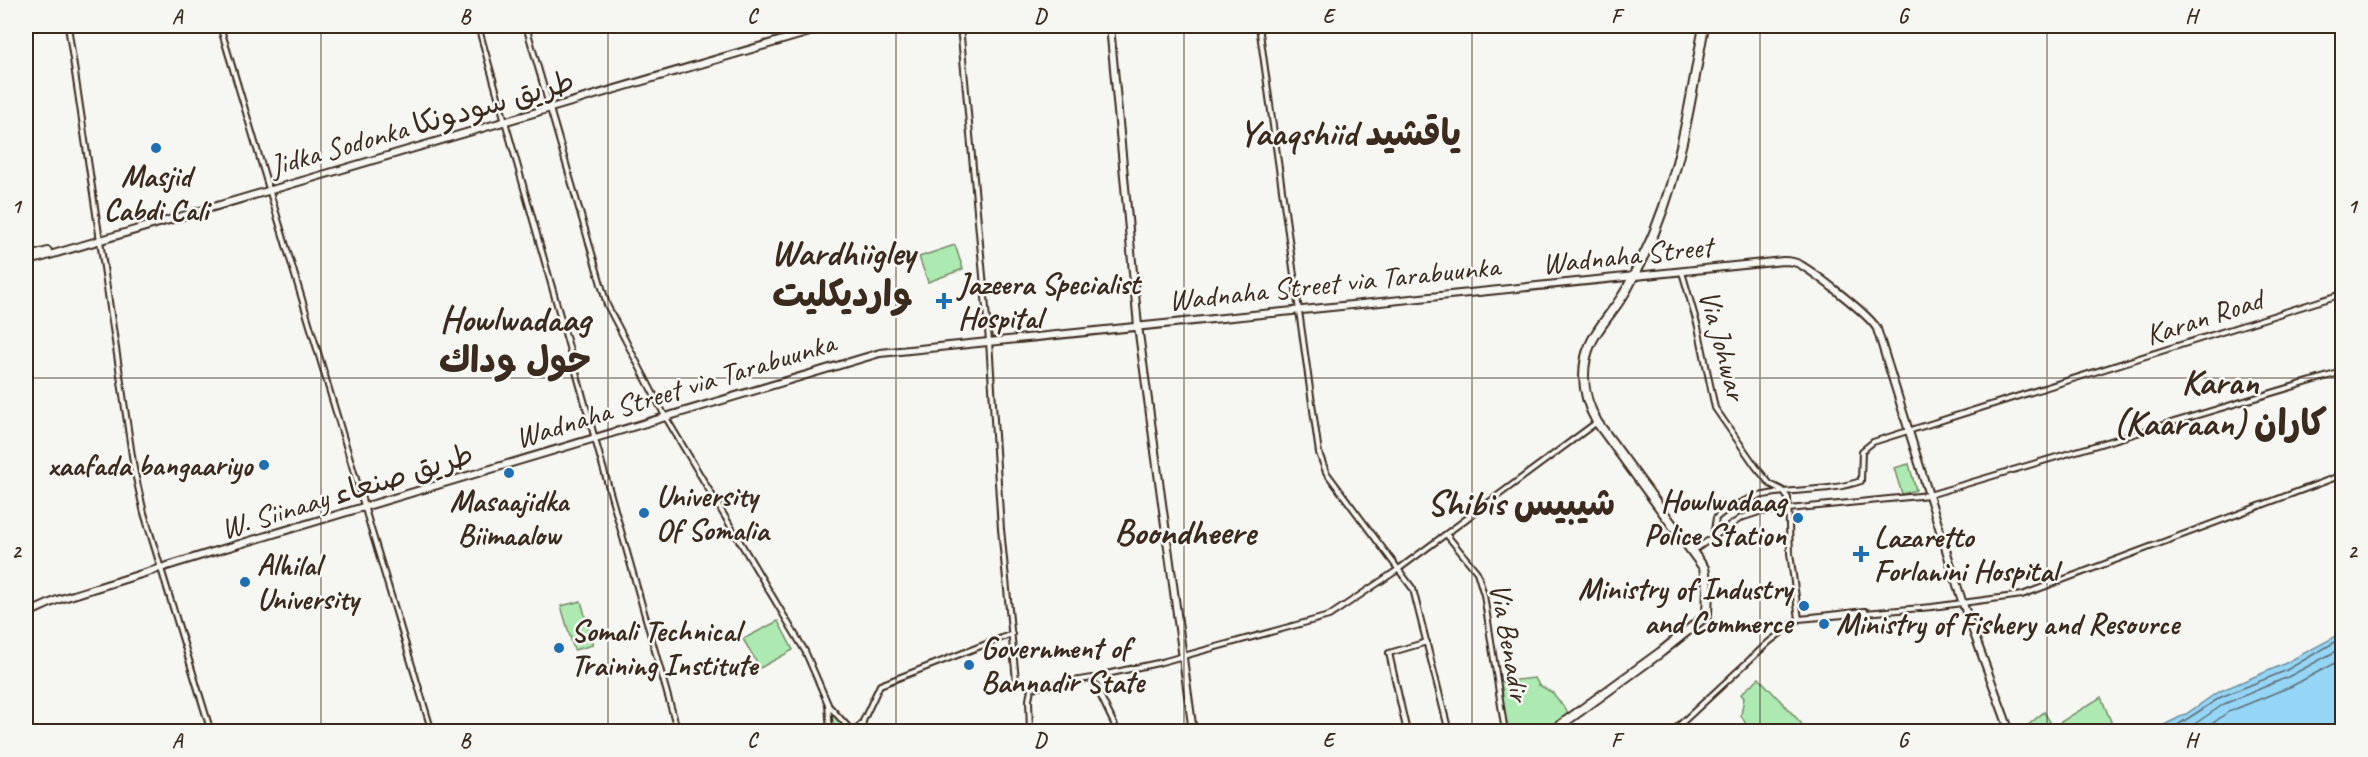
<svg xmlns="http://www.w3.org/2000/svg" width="2368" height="757" viewBox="0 0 2368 757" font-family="Caveat,'Playpen Sans Arabic',sans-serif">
<rect width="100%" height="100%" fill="#f6f6f2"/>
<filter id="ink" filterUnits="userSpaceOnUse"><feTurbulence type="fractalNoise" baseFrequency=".0167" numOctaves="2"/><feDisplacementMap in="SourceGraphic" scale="12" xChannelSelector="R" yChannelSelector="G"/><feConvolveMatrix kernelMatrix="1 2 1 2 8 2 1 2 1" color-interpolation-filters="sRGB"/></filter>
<g filter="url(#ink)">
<path fill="#adeab1" stroke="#748a68" stroke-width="1.5" d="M955 245 963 269 928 282 919 257Z
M1909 464 1916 490 1902 494 1894 468Z
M581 601 593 645 574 650 561 606Z
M778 621 793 650 760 668 743 639Z
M1535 678 1539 685 1553 693 1570 715 1547 731H1506L1498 682Z
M1759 678 1801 723 1805 731H1747L1749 730 1741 715 1744 698 1741 694Z
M2101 697 2114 729 2111 731H2021L2044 712 2053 727Z
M831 708 849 731H831Z"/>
<path fill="#95d5f6" stroke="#7191a0" stroke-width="1.5" d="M2342 630V731H2152L2186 714 2218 692 2282 665 2333 638Z"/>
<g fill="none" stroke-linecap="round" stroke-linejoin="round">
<path stroke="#5f6e74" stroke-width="1.5" d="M2167 732 2221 697 2285 671 2342 638
M2183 732 2224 704 2288 677 2342 648
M2201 732 2228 712 2292 686 2342 659"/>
<g stroke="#3b2a1e" stroke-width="8">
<path id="minor" d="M68 26 134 469 144 513 211 732
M220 26 432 732
M478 26 678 732
M526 26 607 305 665 416 805 651 828 704 830 732
M960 26 989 341 1001 529 1016 680 1031 688 1092 678 1118 732
M1259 26 1319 453 1326 472 1413 589 1449 732
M1682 272 1698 327 1715 408 1756 467 1770 484 1782 490 1788 498 1790 553 1799 619
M1446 534 1477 572 1484 595 1505 732
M1713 536 1716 518C1760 480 1811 498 1861 481L1862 451 1873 442 2342 294
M1693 551 1741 518 1759 512 1929 495 2342 372
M1812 617 1865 611
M1102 675 1158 663 1329 616 1396 571 1597 422
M828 705 851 730 857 729 863 722
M862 732 863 721 880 685 1012 634
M1030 732 1029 700 1031 688
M1407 732 1389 653 1427 642
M1672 732 1769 642 1799 619 1932 607 2022 595 2342 475"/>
</g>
<g stroke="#3b2a1e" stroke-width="10">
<path id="major" d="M1110 26 1138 326 1193 732
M26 257 48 251
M26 262 830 26
M26 614 57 600 206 554 880 353 1783 261C1790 261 1796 262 1801 265 1816 274 1871 316 1877 329L1962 601 2010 732"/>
</g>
<g stroke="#3b2a1e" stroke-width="12">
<path id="highway" d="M1704 26C1692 91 1682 163 1657 225 1650 245 1639 264 1630 283 1618 309 1593 328 1586 357 1581 381 1585 401 1597 422L1704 568 1708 589 1707 615
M1551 732 1661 652 1707 615"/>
</g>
<use href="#minor" stroke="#f6f6f2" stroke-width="4"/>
<use href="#major" stroke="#f6f6f2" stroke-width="6"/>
<use href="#highway" stroke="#f6f6f2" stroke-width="8"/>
</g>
</g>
<path fill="none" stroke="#3b2a1e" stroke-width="1.5" stroke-opacity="0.55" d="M321 26V732M608 26V732M896 26V732M1184 26V732M1472 26V732M1760 26V732M2047 26V732M26 378H2342"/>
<g fill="#1f6fb2" stroke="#f6f6f2" stroke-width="2">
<circle cx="156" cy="148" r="6"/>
<path d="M941 292h6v6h6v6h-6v6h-6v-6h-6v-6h6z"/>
<circle cx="264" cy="465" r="6"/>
<circle cx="509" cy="473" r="6"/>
<circle cx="644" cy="513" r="6"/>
<circle cx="1798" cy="518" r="6"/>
<path d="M1858 545h6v6h6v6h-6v6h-6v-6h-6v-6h6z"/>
<circle cx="245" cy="582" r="6"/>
<circle cx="1804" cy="606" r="6"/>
<circle cx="1824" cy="624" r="6"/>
<circle cx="559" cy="648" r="6"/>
<circle cx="969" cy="665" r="6"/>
</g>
<g text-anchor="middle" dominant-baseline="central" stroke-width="5" stroke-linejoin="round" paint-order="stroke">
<g font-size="30" fill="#3b2a1e" stroke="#f6f6f2">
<text transform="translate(422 123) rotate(-16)">Jidka Sodonka طريق سودونكا</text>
<text transform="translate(1627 255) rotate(-6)">Wadnaha Street</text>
<text transform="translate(1334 283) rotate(-6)">Wadnaha Street via Tarabuunka</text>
<text transform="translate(2204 317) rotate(-18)">Karan Road</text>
<text transform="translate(1723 345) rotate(75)">Via Johwar</text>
<text transform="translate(675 390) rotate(-17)">Wadnaha Street via Tarabuunka</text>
<text transform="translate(347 491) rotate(-17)">W. Siinaay طريق صنعاء</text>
<text transform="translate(1510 642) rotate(80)">Via Benadir</text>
</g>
<g font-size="30" font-weight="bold" fill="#3b2a1e" stroke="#f6f6f2" text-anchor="start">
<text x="156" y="176" text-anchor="middle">Masjid<tspan x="156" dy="34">Cabdi Cali</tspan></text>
<text x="958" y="284">Jazeera Specialist<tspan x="958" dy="34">Hospital</tspan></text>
<text x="252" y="465" text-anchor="end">xaafada bangaariyo</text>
<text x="656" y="496">University<tspan x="656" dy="34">Of Somalia</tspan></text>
<text x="509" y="501" text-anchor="middle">Masaajidka<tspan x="509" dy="34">Biimaalow</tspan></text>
<text x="1786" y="501" text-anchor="end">Howlwadaag<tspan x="1786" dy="34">Police Station</tspan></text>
<text x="1874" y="537">Lazaretto<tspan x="1874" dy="34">Forlanini Hospital</tspan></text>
<text x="257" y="565">Alhilal<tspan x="257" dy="34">University</tspan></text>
<text x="1792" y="589" text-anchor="end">Ministry of Industry<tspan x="1792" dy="34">and Commerce</tspan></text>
<text x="1836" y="624">Ministry of Fishery and Resource</text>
<text x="571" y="631">Somali Technical<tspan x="571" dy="34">Training Institute</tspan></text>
<text x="981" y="648">Government of<tspan x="981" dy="34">Bannadir State</tspan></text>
</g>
<g font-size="36" font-weight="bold" fill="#3b2a1e" stroke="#f6f6f2">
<text x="1350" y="133">Yaaqshiid ياقشيد</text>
<text x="843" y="253">Wardhiigley<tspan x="843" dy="41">وارديكليت</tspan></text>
<text x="515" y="319">Howlwadaag<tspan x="515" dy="41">حول وداك</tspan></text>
<text x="2220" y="382">Karan<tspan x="2220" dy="41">(Kaaraan) كاران</tspan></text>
<text x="1521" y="503">Shibis شيبيس</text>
<text x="1185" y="532">Boondheere</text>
</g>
</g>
<rect width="2368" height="757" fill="none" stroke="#f6f6f2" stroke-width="66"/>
<rect x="33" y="33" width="2302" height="691" fill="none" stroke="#3b2a1e" stroke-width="2"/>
<g font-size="20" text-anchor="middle" font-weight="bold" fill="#3b2a1e">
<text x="177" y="23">A</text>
<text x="465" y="23">B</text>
<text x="752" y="23">C</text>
<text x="1040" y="23">D</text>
<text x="1328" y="23">E</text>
<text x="1616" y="23">F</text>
<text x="1903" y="23">G</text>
<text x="2191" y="23">H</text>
<text x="16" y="213">1</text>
<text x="2352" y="213">1</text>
<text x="16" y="558">2</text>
<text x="2352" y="558">2</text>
<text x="177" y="747">A</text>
<text x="465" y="747">B</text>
<text x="752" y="747">C</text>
<text x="1040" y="747">D</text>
<text x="1328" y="747">E</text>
<text x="1616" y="747">F</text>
<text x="1903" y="747">G</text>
<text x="2191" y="747">H</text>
</g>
</svg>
